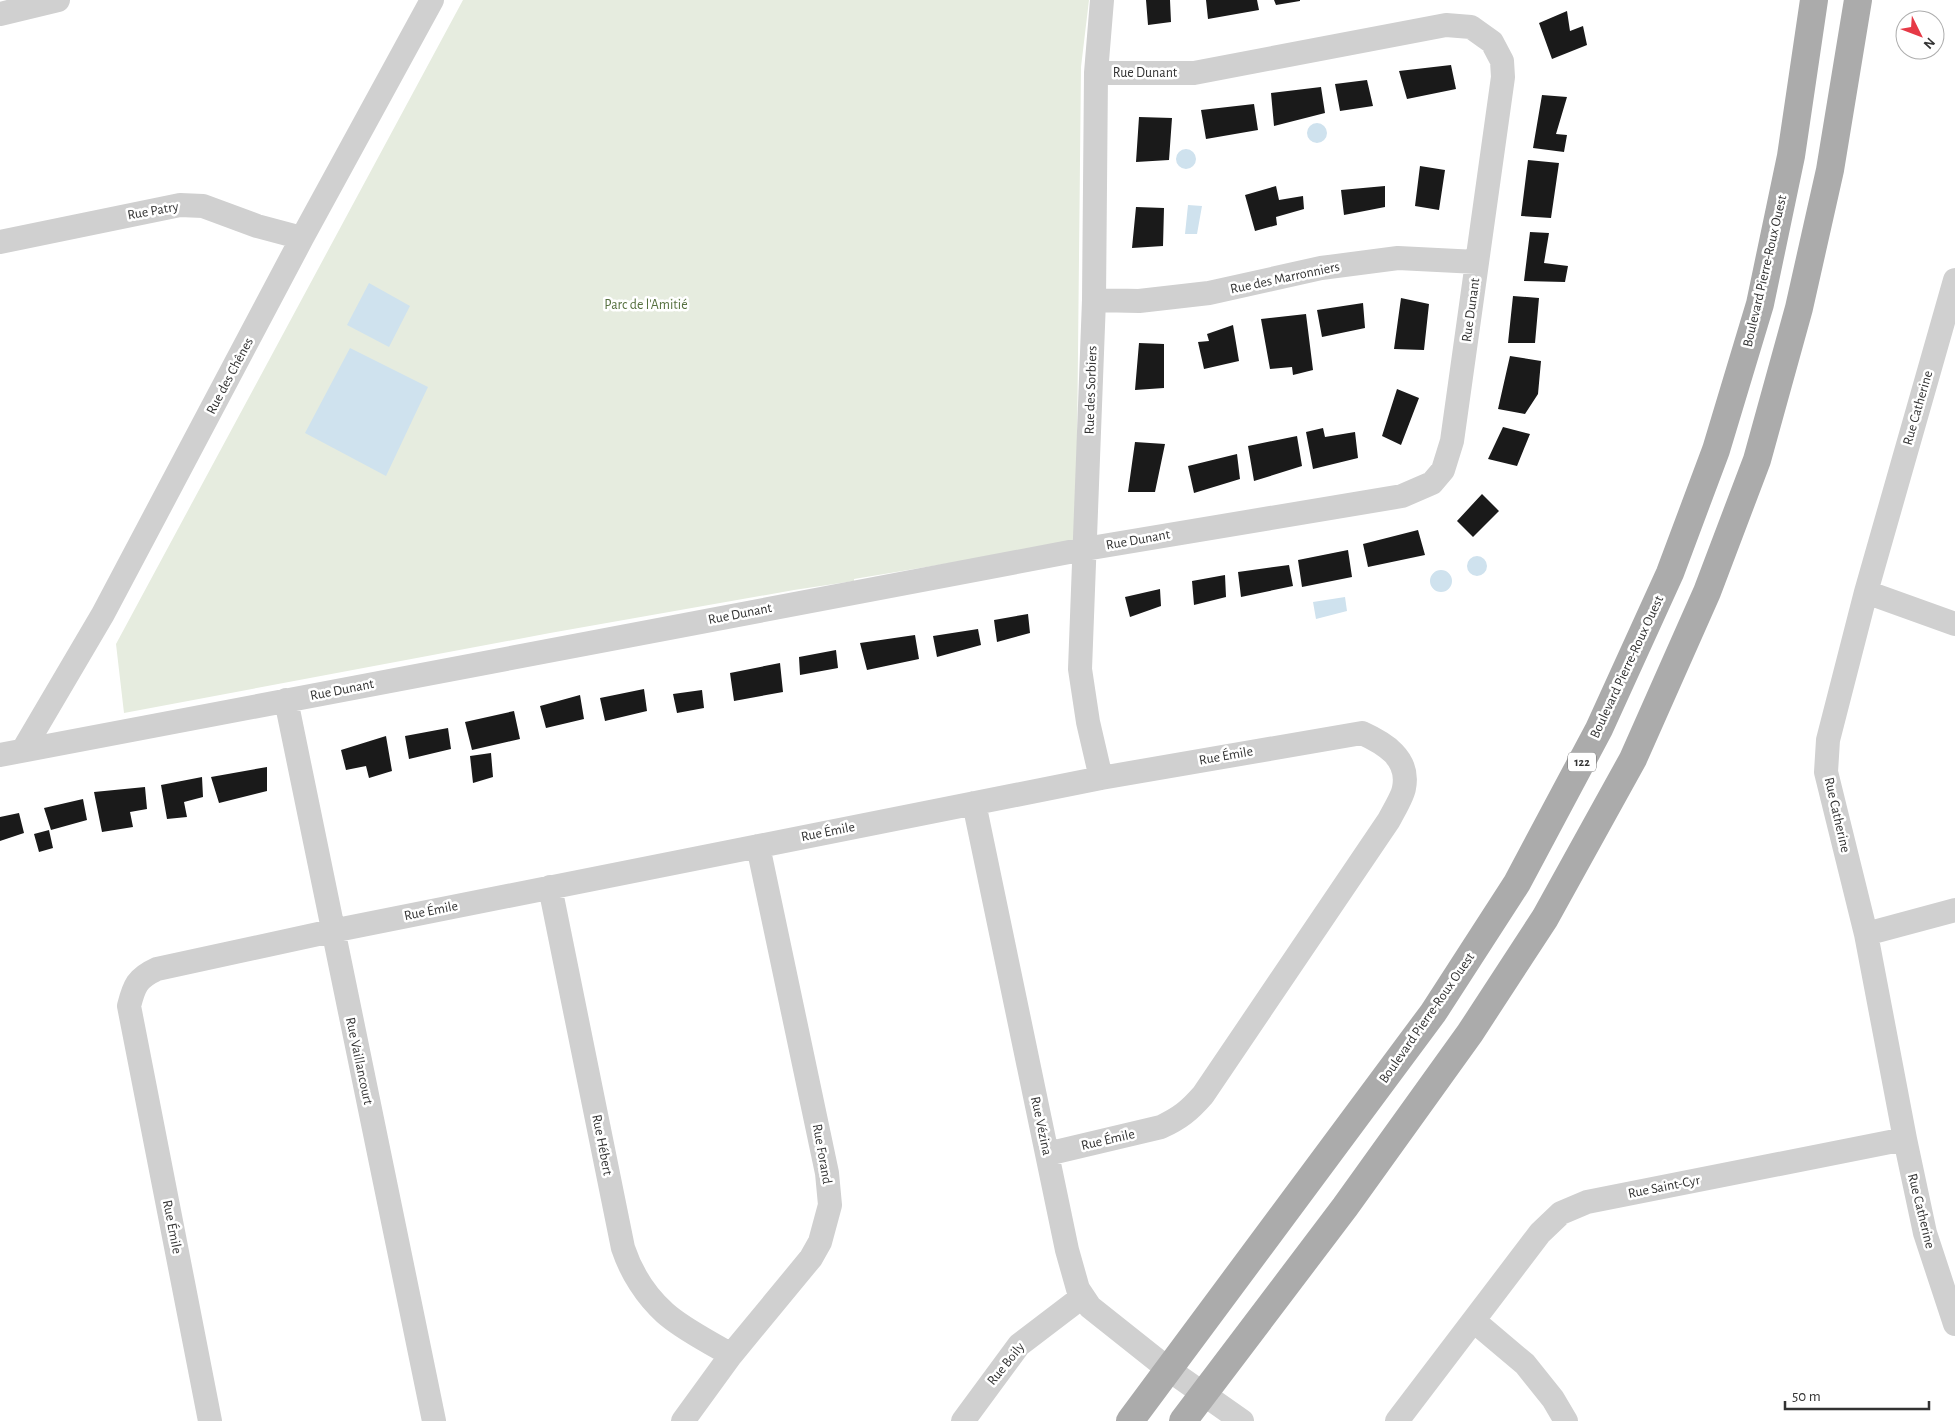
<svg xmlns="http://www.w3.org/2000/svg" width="1955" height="1421" viewBox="0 0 1955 1421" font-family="'Alegreya Sans',sans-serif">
<rect width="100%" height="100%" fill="#fff"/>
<path fill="#e6ecdf" d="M463 0H1089L1081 67 1076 542 854 579V581L794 590 550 633 124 713 116 644Z"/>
<path fill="#cfe2ee" d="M1307 133a10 10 0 1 1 20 0a10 10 0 1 1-20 0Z
M1176 159a10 10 0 1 1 20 0a10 10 0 1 1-20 0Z
M1188 205 1202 206 1197 234H1185Z
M369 283 410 306 389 347 347 325Z
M350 348 428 387 386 476 305 433Z
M1467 566a10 10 0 1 1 20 0a10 10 0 1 1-20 0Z
M1430 581a11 11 0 1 1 22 0a11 11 0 1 1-22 0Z
M1345 597 1347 611 1316 619 1313 602Z"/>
<path fill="#1a1a1a" d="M1146 0H1170L1171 22 1148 25Z
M1206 0H1257L1259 10 1208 19Z
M1274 0H1300V1L1276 5Z
M1567 11 1570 31 1583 26 1587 45 1552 59 1539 23Z
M1451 65 1456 89 1407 99 1399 71Z
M1367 80 1373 106 1340 111 1335 84Z
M1321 87 1325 113 1274 126 1271 93Z
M1542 95 1567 97 1556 134 1567 135 1564 152 1533 148Z
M1254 104 1258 130 1206 139 1201 110Z
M1139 117 1172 118 1169 160 1136 162Z
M1528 160 1559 163 1551 218 1521 216Z
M1420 166 1445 170 1439 210 1415 206Z
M1276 186 1279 200 1303 196 1304 209 1276 217 1277 225 1255 231 1245 195Z
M1385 186V207L1344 215 1341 190Z
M1136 207 1164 208 1163 246 1132 248Z
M1530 232 1549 233 1544 263 1568 266 1565 282 1524 281Z
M1513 296 1539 298 1535 343H1508Z
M1401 298 1429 304 1424 350 1394 349Z
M1363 303 1365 328 1322 337 1317 310Z
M1306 314 1313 370 1293 375 1292 367 1270 369 1261 319Z
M1233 325 1239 361 1204 369 1198 342 1209 341 1207 334Z
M1139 343 1164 344V388L1135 390Z
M1510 356 1541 361 1538 394 1525 414 1498 409Z
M1397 389 1419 398 1401 445 1382 436Z
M1503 427 1530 434 1517 466 1488 459Z
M1323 428 1325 437 1355 432 1358 458 1313 469 1306 432Z
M1297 436 1302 466 1254 481 1248 446Z
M1135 442 1165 444 1155 492H1128Z
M1237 454 1240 479 1194 493 1188 466Z
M1482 494 1499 511 1473 537 1457 521Z
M1418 530 1425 555 1368 567 1363 544Z
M1348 550 1352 577 1302 587 1298 560Z
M1289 565 1293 586 1241 597 1238 572Z
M1225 575 1226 597 1194 605 1192 581Z
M1160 589 1161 606 1130 617 1125 597Z
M1028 614 1030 633 997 642 994 620Z
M978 629 981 645 937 657 933 636Z
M915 635 919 659 867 670 860 643Z
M836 650 838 668 800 675 799 657Z
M780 663 783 692 734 701 730 673Z
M644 689 647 711 605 721 600 698Z
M702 690 704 708 677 713 673 694Z
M580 695 584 719 546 728 540 706Z
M514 711 520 739 472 750 465 722Z
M448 728 451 749 409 759 405 736Z
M386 736 392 771 369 778 366 766 346 770 341 750Z
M491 753 493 777 473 783 470 756Z
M267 767V791L219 803 211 777Z
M202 777 203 797 184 802 187 817 167 819 161 785Z
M145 787 147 809 130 812 133 827 102 832 94 792Z
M83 799 87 820 51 830 44 808Z
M19 813 24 833 0 841V817Z
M49 830 53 848 39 852 34 834Z"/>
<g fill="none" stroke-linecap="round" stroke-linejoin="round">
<path stroke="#d0d0d0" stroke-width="24" d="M0 14 58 0
M0 242 180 205 203 206 257 226 302 238
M1955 280 1866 592 1828 740 1826 772 1866 934 1905 1139 1925 1233 1955 1324
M1094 300 1139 301 1209 293 1321 268 1398 258 1477 262
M1866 592 1955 624
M286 700 434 1421
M23 750 103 614 302 238 432 0
M0 755 1085 549 1402 496 1432 483 1443 470 1452 441 1503 77 1502 61 1492 42 1471 27 1446 25 1194 73H1096
M1101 778 1088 722 1080 669 1094 300 1096 73 1102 0
M974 803 1067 1250 1078 1289 1090 1307 1168 1369 1242 1421
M550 887 623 1248C631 1272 646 1296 665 1313 684 1330 710 1342 731 1355
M1866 934 1955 910
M1474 1321 1525 1364 1553 1399 1566 1421
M210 1421 129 1006C134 986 137 978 157 969L332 931 1101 778 1362 733C1384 743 1410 758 1404 788 1403 796 1393 812 1389 820L1203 1095C1189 1111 1180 1118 1161 1127L1047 1154
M683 1421 731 1355 811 1258 820 1242 830 1205 827 1173 758 846
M963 1421 1019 1345 1082 1297
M1397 1421 1540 1233 1561 1213 1587 1202 1905 1139"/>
<path stroke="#ababab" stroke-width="28" d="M1130 1421 1433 1013 1517 883 1599 729 1670 573 1716 450 1760 304 1791 156 1814 0
M1183 1421 1345 1207 1470 1033 1545 918 1633 759 1707 592 1757 460 1799 308 1830 170 1858 0"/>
</g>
<g text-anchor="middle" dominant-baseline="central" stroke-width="5" stroke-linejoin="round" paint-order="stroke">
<rect fill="#fff" stroke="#707070" stroke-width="1" x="1568" y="752.5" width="28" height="19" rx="4"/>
<g font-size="12" font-weight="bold" fill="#333">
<text x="1582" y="762">122</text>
</g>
<g font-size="14" fill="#333" stroke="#fff">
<text x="1145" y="73">Rue Dunant</text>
<text transform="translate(153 211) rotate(-10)">Rue Patry</text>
<text transform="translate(1765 271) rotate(-77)">Boulevard Pierre-Roux Ouest</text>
<text transform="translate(1285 278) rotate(-12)">Rue des Marronniers</text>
<text transform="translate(1471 310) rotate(-82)">Rue Dunant</text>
<text transform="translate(230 376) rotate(-62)">Rue des Chênes</text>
<text transform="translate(1091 390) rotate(-88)">Rue des Sorbiers</text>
<text transform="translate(1918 408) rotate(-74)">Rue Catherine</text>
<text transform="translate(1138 540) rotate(-10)">Rue Dunant</text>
<text transform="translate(740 614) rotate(-11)">Rue Dunant</text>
<text transform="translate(1627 667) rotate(-65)">Boulevard Pierre-Roux Ouest</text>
<text transform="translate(342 690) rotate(-11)">Rue Dunant</text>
<text transform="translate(1226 756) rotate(-10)">Rue Émile</text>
<text transform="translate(1837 815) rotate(77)">Rue Catherine</text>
<text transform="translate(828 832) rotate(-11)">Rue Émile</text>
<text transform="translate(431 911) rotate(-11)">Rue Émile</text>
<text transform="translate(1427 1018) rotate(-55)">Boulevard Pierre-Roux Ouest</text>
<text transform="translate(359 1061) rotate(78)">Rue Vaillancourt</text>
<text transform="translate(1041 1126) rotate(78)">Rue Vézina</text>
<text transform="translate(1108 1140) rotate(-13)">Rue Émile</text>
<text transform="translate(602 1145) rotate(79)">Rue Hébert</text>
<text transform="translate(822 1154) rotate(80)">Rue Forand</text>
<text transform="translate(1664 1187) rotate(-11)">Rue Saint-Cyr</text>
<text transform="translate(1921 1211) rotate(76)">Rue Catherine</text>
<text transform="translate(172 1227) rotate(79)">Rue Émile</text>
<text transform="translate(1006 1364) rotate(-51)">Rue Boily</text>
</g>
<g font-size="14" fill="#56703f" stroke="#fff">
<text x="646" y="305">Parc de l'Amitié</text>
</g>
</g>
<g transform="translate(1920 35) rotate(132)"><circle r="24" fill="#ffffff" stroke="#adadad"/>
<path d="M0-4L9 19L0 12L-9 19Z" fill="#e63946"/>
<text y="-8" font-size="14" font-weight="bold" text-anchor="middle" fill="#333333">N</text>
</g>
<path d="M1785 1401v8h144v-8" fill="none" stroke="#333333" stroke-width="2.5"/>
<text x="1792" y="1401" font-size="15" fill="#333333" stroke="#ffffff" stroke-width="4" paint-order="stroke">50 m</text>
</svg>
